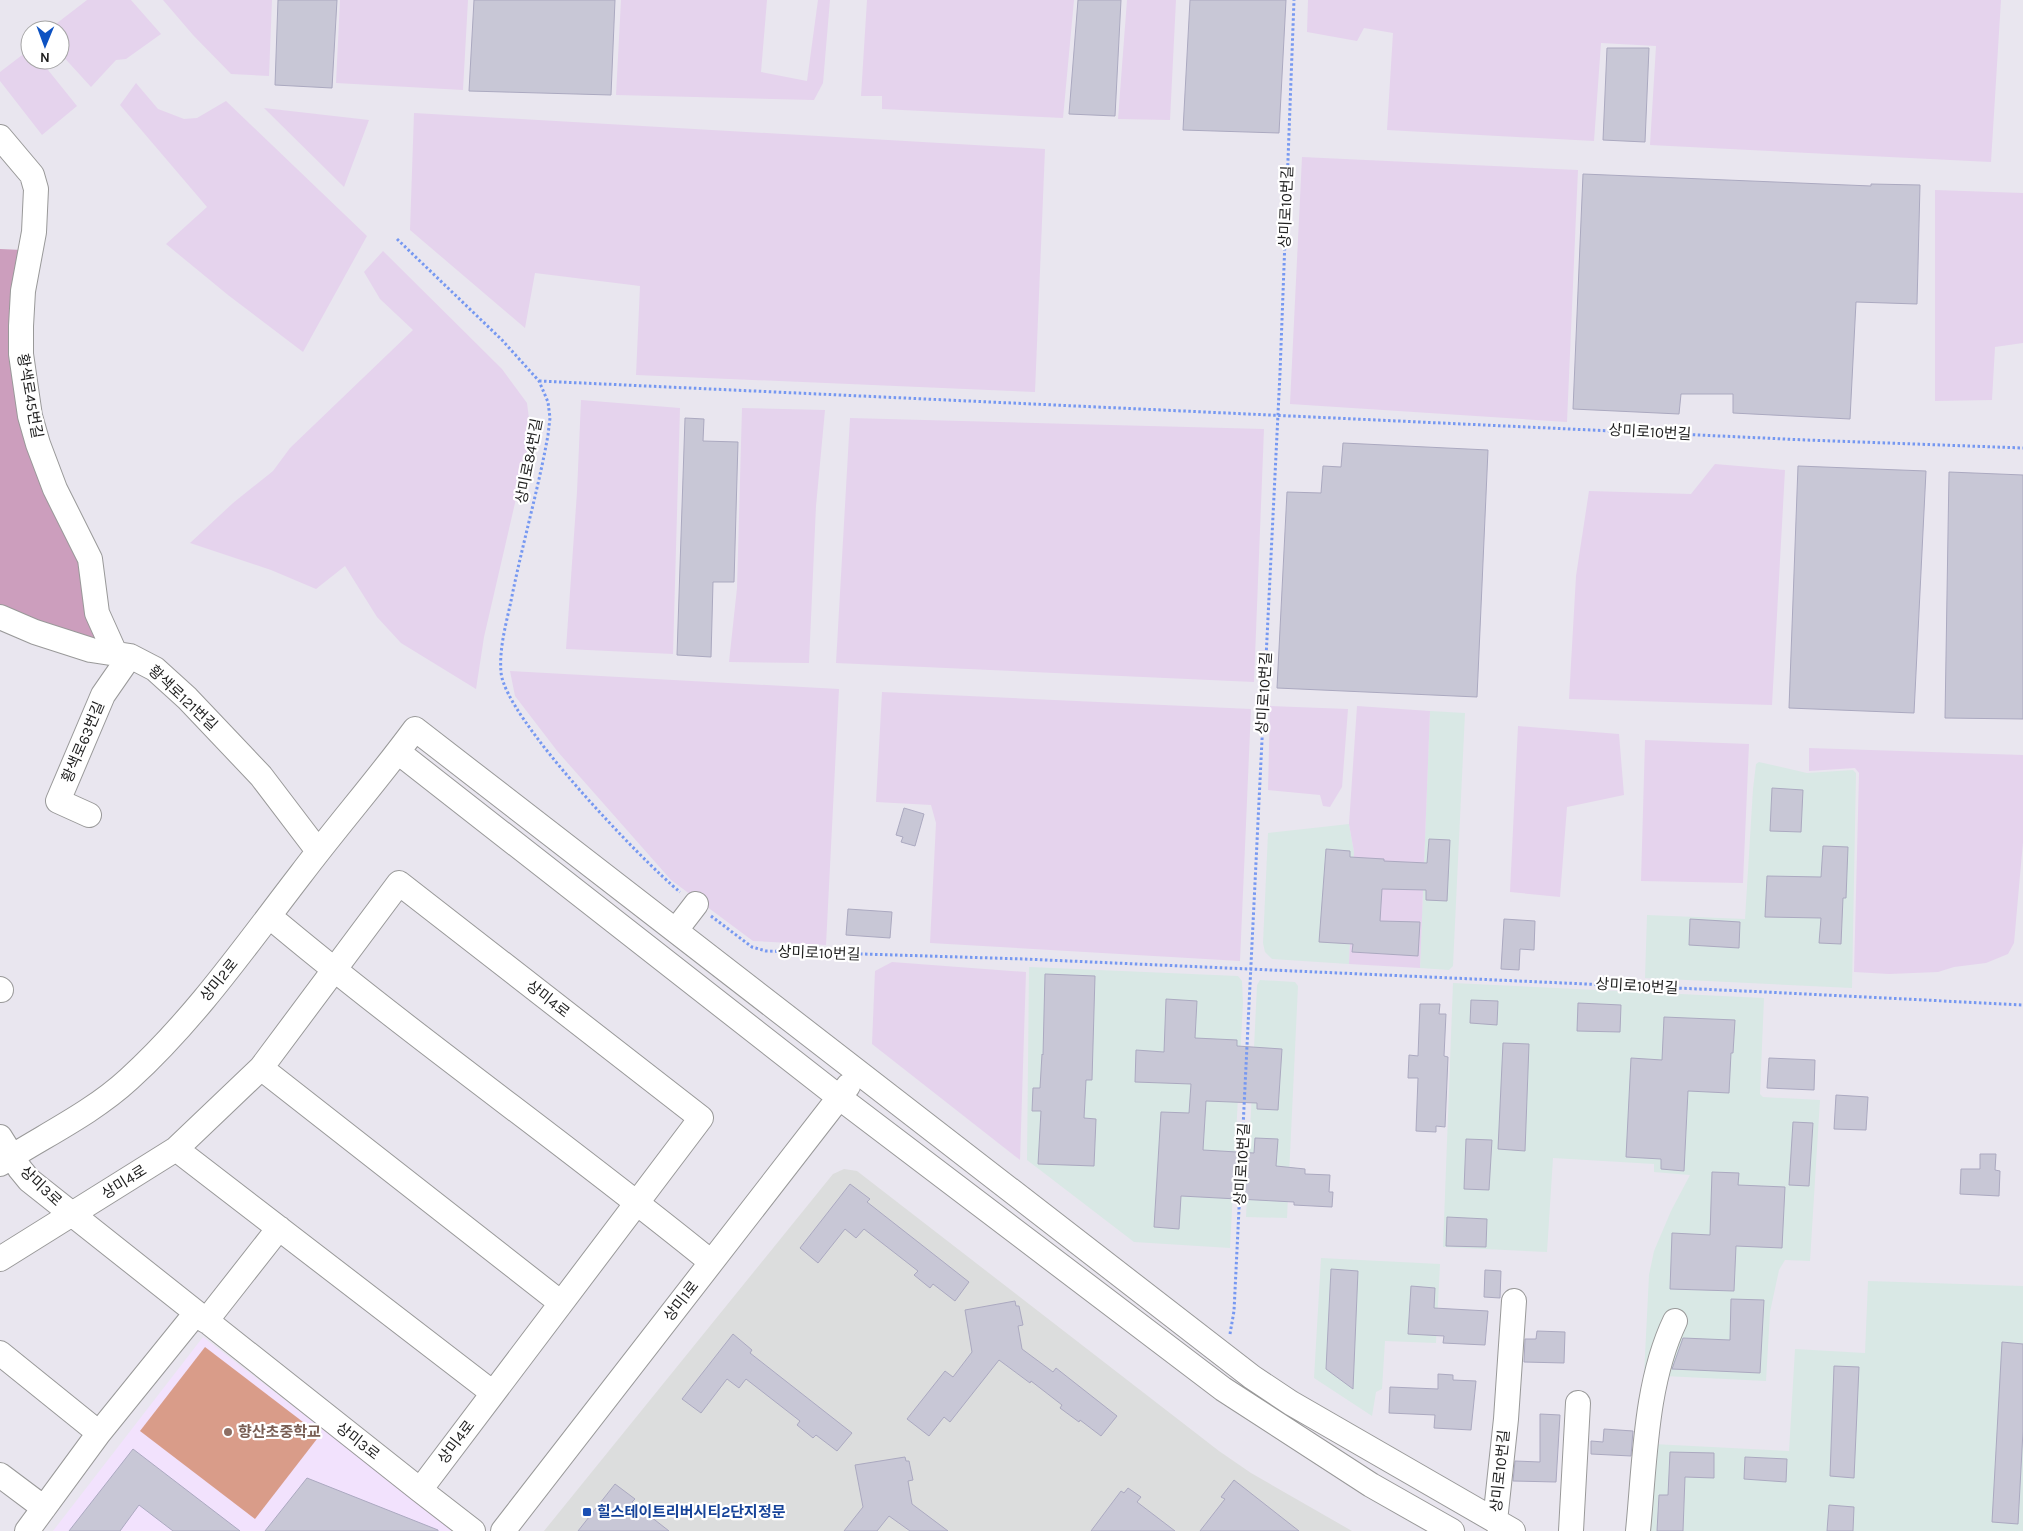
<svg xmlns="http://www.w3.org/2000/svg" width="2023" height="1531" viewBox="0 0 2023 1531" font-family="Karla,'Noto Sans KR',sans-serif">
<rect width="100%" height="100%" fill="#e9e6ef"/>
<path fill="#dcdddd" d="M844 1169 857 1171 1219 1451 1251 1473 1352 1531H544L833 1174Z"/>
<path fill="#d9e8e5" d="M1430 711 1465 713 1453 966 1449 970 1420 968Z
M1759 762 1807 773 1853 770 1856 773 1852 988 1645 978 1647 915 1745 919 1753 789 1756 764Z
M1349 824 1354 852 1349 964 1272 959 1265 952 1263 943 1268 833Z
M1029 967 1238 976 1242 981 1243 1003 1230 1248 1134 1242 1027 1160Z
M1260 980 1295 982 1298 986 1287 1218 1246 1217 1257 985Z
M1453 983 1764 998 1760 1094 1763 1097 1820 1100 1810 1261 1785 1260 1779 1270 1770 1312 1766 1381 1644 1375 1649 1275 1654 1251 1671 1211 1690 1175 1654 1172V1164L1553 1158 1547 1252 1443 1247Z
M1321 1258 1440 1264 1436 1343 1385 1341 1382 1389 1376 1392 1372 1416 1314 1378Z
M1868 1281 2023 1286V1531H1645L1653 1444 1789 1451 1795 1349 1865 1353Z"/>
<path fill="#f2e2fd" d="M203 1337 450 1527 451 1531H53Z"/>
<path fill="#e5d3ed" d="M87 0H131L161 34 126 59 116 60 91 87 60 53V30H48Z
M163 0H272L269 76 231 74 193 35Z
M340 0H468L463 90 336 83Z
M621 0H767L761 72 807 81 818 0H830L823 83 814 100 616 95Z
M867 0H1074L1063 118 882 109V96H861Z
M1127 0H1176L1170 120 1118 119Z
M1308 0H2001L1991 162 1650 145 1656 46 1601 43 1594 141 1387 130 1393 33 1364 28 1357 41 1307 32Z
M30 49V60H40L77 106 42 135 0 81V72Z
M136 83 158 109 184 119 197 118 226 101 367 236 303 352 228 295 166 244 207 207 120 105Z
M264 108 369 120 344 187Z
M414 113 1045 149 1035 392 636 375 640 286 535 273 525 328 410 230Z
M1302 157 1578 170 1567 422 1290 404Z
M1935 190 2023 193V343L1995 347 1992 400 1935 401Z
M383 251 502 369 527 403 531 434 484 637 476 689 401 643 377 617 345 566 316 589 271 570 190 543 233 503 273 471 290 448 413 330 380 299 364 272Z
M581 400 680 408 673 654 566 649 577 492Z
M742 408 825 410 816 506 809 663 729 662 737 588Z
M850 418 1264 429 1254 682 836 663Z
M1715 464 1785 470 1772 705 1569 699 1576 576 1589 491 1691 494Z
M510 671 839 689 826 945 753 941 671 880 558 752 515 696Z
M882 692 1251 709 1240 961 930 943 936 823 931 805 876 802Z
M1270 706 1348 709 1342 787 1330 807 1323 806 1320 795 1268 790Z
M1357 706 1430 711 1420 968 1349 964 1354 852 1349 824Z
M1518 726 1619 734 1624 795 1567 807 1560 897 1510 892Z
M1645 740 1749 744 1743 883 1641 881Z
M1809 748 2023 755V842L2014 943 2008 954 1986 963 1954 967 1938 972 1889 974 1854 972 1859 773 1855 768 1809 771Z
M892 962 1026 972 1020 1160 872 1044 875 971Z"/>
<path fill="#cc9ebd" d="M0 249 22 250 15 320 82 561 99 642 0 610Z"/>
<path fill="#d99c89" d="M205 1347 320 1435 255 1519 140 1431Z"/>
<path fill="#c8c7d6" stroke="#aba9c0" d="M278 0H337L332 88 275 85Z
M474 0H615L611 95 469 91Z
M1078 0H1121L1115 116 1069 114Z
M1190 0H1286L1279 133 1183 130Z
M1607 48H1649L1645 142 1603 140Z
M1583 174 1871 186V184L1920 185 1917 304 1856 302 1850 419 1733 413V394H1681L1679 414 1573 409Z
M685 418 704 419 703 441 738 442 734 582H713L711 657 677 655Z
M1343 443 1488 450 1477 697 1277 688 1287 492 1321 493 1323 466 1341 467Z
M1798 466 1926 471 1914 713 1789 708Z
M1949 472 2023 475V719L1945 718Z
M1772 788 1803 790 1801 832 1770 831Z
M904 808 924 814 915 846 901 842 903 837 896 835Z
M1429 839 1450 840 1447 901 1426 900V890L1382 889 1380 921 1420 922 1418 956 1352 952 1353 944 1319 942 1326 849 1350 851V857L1384 859V861L1427 863Z
M1823 846 1848 847 1846 898H1843L1841 944 1819 943 1821 918 1765 917 1767 876 1821 877Z
M848 909 892 912 890 938 846 935Z
M1504 919 1535 921 1534 950 1520 949 1519 970 1501 969Z
M1690 919 1740 922 1739 948 1689 945Z
M1045 974 1095 976 1092 1080H1086L1084 1118 1096 1119 1094 1166 1038 1164 1041 1111H1032L1033 1088H1040L1042 1054 1043 1055Z
M1166 999 1197 1001 1195 1038 1237 1040V1046L1282 1049 1278 1110 1257 1109V1103L1206 1101 1203 1150 1254 1153 1255 1138 1278 1139 1276 1166 1305 1169V1174L1330 1175 1329 1192H1333L1332 1207 1294 1205V1202L1181 1196 1179 1229 1154 1227 1161 1112 1189 1113 1191 1084 1135 1082 1136 1050 1164 1052Z
M1471 1000 1498 1001 1497 1025 1470 1023Z
M1578 1003 1621 1005 1620 1032 1577 1031Z
M1420 1004H1440L1439 1014H1446L1444 1056 1448 1057 1445 1127 1436 1126V1132L1416 1131 1418 1078H1408L1409 1055 1418 1056Z
M1664 1017 1735 1020 1733 1053H1731L1729 1093 1688 1091 1684 1171 1661 1169V1159L1626 1157 1631 1058 1662 1060Z
M1503 1043 1529 1044 1525 1151 1498 1149Z
M1769 1058 1815 1060 1814 1090 1767 1088Z
M1836 1095 1868 1097 1866 1130 1834 1129Z
M1793 1122 1813 1123 1809 1186 1789 1185Z
M1466 1139 1492 1140 1489 1190 1464 1189Z
M1980 1154H1996L1995 1170 2000 1171 1999 1196 1960 1194 1961 1169H1980Z
M1712 1172 1739 1173 1738 1185 1785 1187 1782 1248 1736 1246 1734 1291 1670 1289 1672 1233 1710 1235Z
M850 1184 870 1199 867 1202 969 1282 955 1301 933 1284 930 1288 914 1275 918 1271 864 1229 856 1238 845 1229 818 1263 800 1248Z
M1447 1217 1487 1219 1486 1247 1446 1246Z
M1331 1269 1358 1271 1353 1389 1326 1369Z
M1485 1270 1501 1271 1500 1298 1484 1297Z
M1411 1286 1435 1288 1434 1308 1488 1311 1485 1345 1443 1343 1444 1336 1408 1334Z
M1731 1299 1764 1300 1760 1373 1672 1369 1683 1338 1730 1340Z
M1015 1301 1016 1306H1019L1023 1325 1018 1326 1022 1349 1053 1372 1056 1368 1117 1416 1101 1436 1080 1420 1079 1422 1060 1408 1062 1405 1031 1381 1030 1383 999 1360 950 1422 944 1417 929 1436 907 1419 945 1371 953 1377 972 1352 965 1310Z
M1537 1331 1565 1332 1564 1363 1524 1362 1525 1339H1536Z
M733 1334 752 1350 750 1353 852 1433 837 1451 816 1435 813 1438 797 1425 800 1421 746 1379 739 1388 727 1379 701 1413 682 1399Z
M2002 1342 2023 1344V1431L2018 1524 1992 1522Z
M1834 1366 1859 1367 1854 1478 1830 1476Z
M1438 1374 1453 1375V1380L1476 1381 1471 1430 1434 1428 1435 1415 1389 1413 1390 1387 1438 1389Z
M1540 1414 1560 1415 1556 1482 1513 1481 1515 1461 1540 1462Z
M1604 1429 1633 1431 1631 1456 1591 1454V1441L1603 1442Z
M133 1449 240 1531H173L139 1505 120 1531H69Z
M1670 1452 1714 1453V1478L1685 1477 1683 1531H1657L1659 1495H1668Z
M905 1457 906 1461H909L913 1480 908 1481 912 1504 948 1531H910L889 1516 877 1531H844L863 1507 855 1465Z
M1745 1457 1787 1459 1786 1482 1744 1479Z
M307 1478 438 1530V1531H265Z
M1234 1480 1299 1531H1200L1225 1499 1221 1497Z
M615 1484 635 1499 632 1502 669 1531H578Z
M1128 1488 1141 1497 1137 1502 1175 1531H1091L1121 1491 1124 1493Z
M1829 1505 1854 1507 1853 1531H1827Z"/>
<g fill="none" stroke-linecap="round" stroke-linejoin="round">
<g stroke="#999" stroke-width="26">
<path id="minor" d="M0 137 32 175 36 189 34 232 23 291 21 326V354L30 416 38 444 55 489 90 559 97 613 115 653
M0 617 35 632 91 650 130 656 155 669 187 698 261 776 318 851
M398 752 840 1098 1223 1389 1371 1485 1452 1531
M89 815 58 801 103 695 130 656
M269 916C412 1036 566 1144 711 1262
M676 930 696 904
M0 989 1 990
M261 1068 561 1303
M0 1137 20 1169 29 1180 420 1490 473 1531
M176 1149 493 1393
M0 1164C43 1136 91 1114 129 1079 195 1019 247 944 301 874 338 825 379 778 415 729L1252 1377 1291 1403 1513 1531
M0 1259 176 1149 261 1068 399 883 701 1118 420 1490
M206 1321 279 1228
M0 1353 99 1433
M0 1475 44 1508
M1495 1521 1506 1419 1514 1301
M27 1531 99 1433 196 1313
M503 1531 848 1086
M1571 1531 1578 1403
M1638 1531C1645 1462 1645 1384 1675 1321"/>
</g>
<path stroke="#7698f1" stroke-width="3" stroke-dasharray="2.5 2.5" stroke-linecap="butt" d="M397 239 502 340 539 381 548 402 550 418 548 435C538 491 522 545 511 601 506 624 499 649 501 672 504 717 642 861 680 892
M539 381 1806 440 2023 448
M711 916 752 947 766 951 1024 959 1766 992 2023 1005
M1230 1334 1234 1311 1280 373 1294 0"/>
<use href="#minor" stroke="#fff" stroke-width="24"/>
</g>
<circle fill="#8d6e63" stroke="#fff" stroke-width="2" cx="228" cy="1432" r="5"/>
<rect fill="#1a4fb4" stroke="#fff" stroke-width="2" x="582" y="1507" width="10" height="10" rx="2.5"/>
<g text-anchor="middle" dominant-baseline="central" stroke-width="4.5" stroke-linejoin="round" paint-order="stroke">
<g font-size="15" fill="#1f1f1f" stroke="#fff">
<text transform="translate(1286 207) rotate(-88)">상미로10번길</text>
<text transform="translate(30 396) rotate(80)">황색로45번길</text>
<text transform="translate(1650 432) rotate(3)">상미로10번길</text>
<text transform="translate(529 461) rotate(-79)">상미로84번길</text>
<text transform="translate(1264 693) rotate(-87)">상미로10번길</text>
<text transform="translate(183 698) rotate(43)">황색로121번길</text>
<text transform="translate(83 742) rotate(-67)">황색로63번길</text>
<text transform="translate(819 953) rotate(2)">상미로10번길</text>
<text transform="translate(219 980) rotate(-51)">상미2로</text>
<text transform="translate(1637 986) rotate(3)">상미로10번길</text>
<text transform="translate(548 999) rotate(38)">상미4로</text>
<text transform="translate(1242 1164) rotate(-87)">상미로10번길</text>
<text transform="translate(124 1182) rotate(-32)">상미4로</text>
<text transform="translate(41 1186) rotate(43)">상미3로</text>
<text transform="translate(681 1301) rotate(-52)">상미1로</text>
<text transform="translate(358 1441) rotate(38)">상미3로</text>
<text transform="translate(456 1442) rotate(-53)">상미4로</text>
<text transform="translate(1500 1471) rotate(-84)">상미로10번길</text>
</g>
<g font-size="15" font-weight="bold" fill="#785e54" stroke="#fff" text-anchor="start">
<text x="238" y="1432">향산초중학교</text>
</g>
<g font-size="15" font-weight="bold" fill="#164399" stroke="#fff" text-anchor="start">
<text x="597" y="1512">힐스테이트리버시티2단지정문</text>
</g>
</g>
<g transform="translate(45 45) rotate(181)"><circle r="24" fill="#ffffff" stroke="#a5a5a5"/>
<path d="M0-4L9 19L0 12L-9 19Z" fill="#0d52c2"/>
<text y="-8" font-size="14" font-weight="bold" text-anchor="middle" fill="#1f1f1f">N</text>
</g>
</svg>
